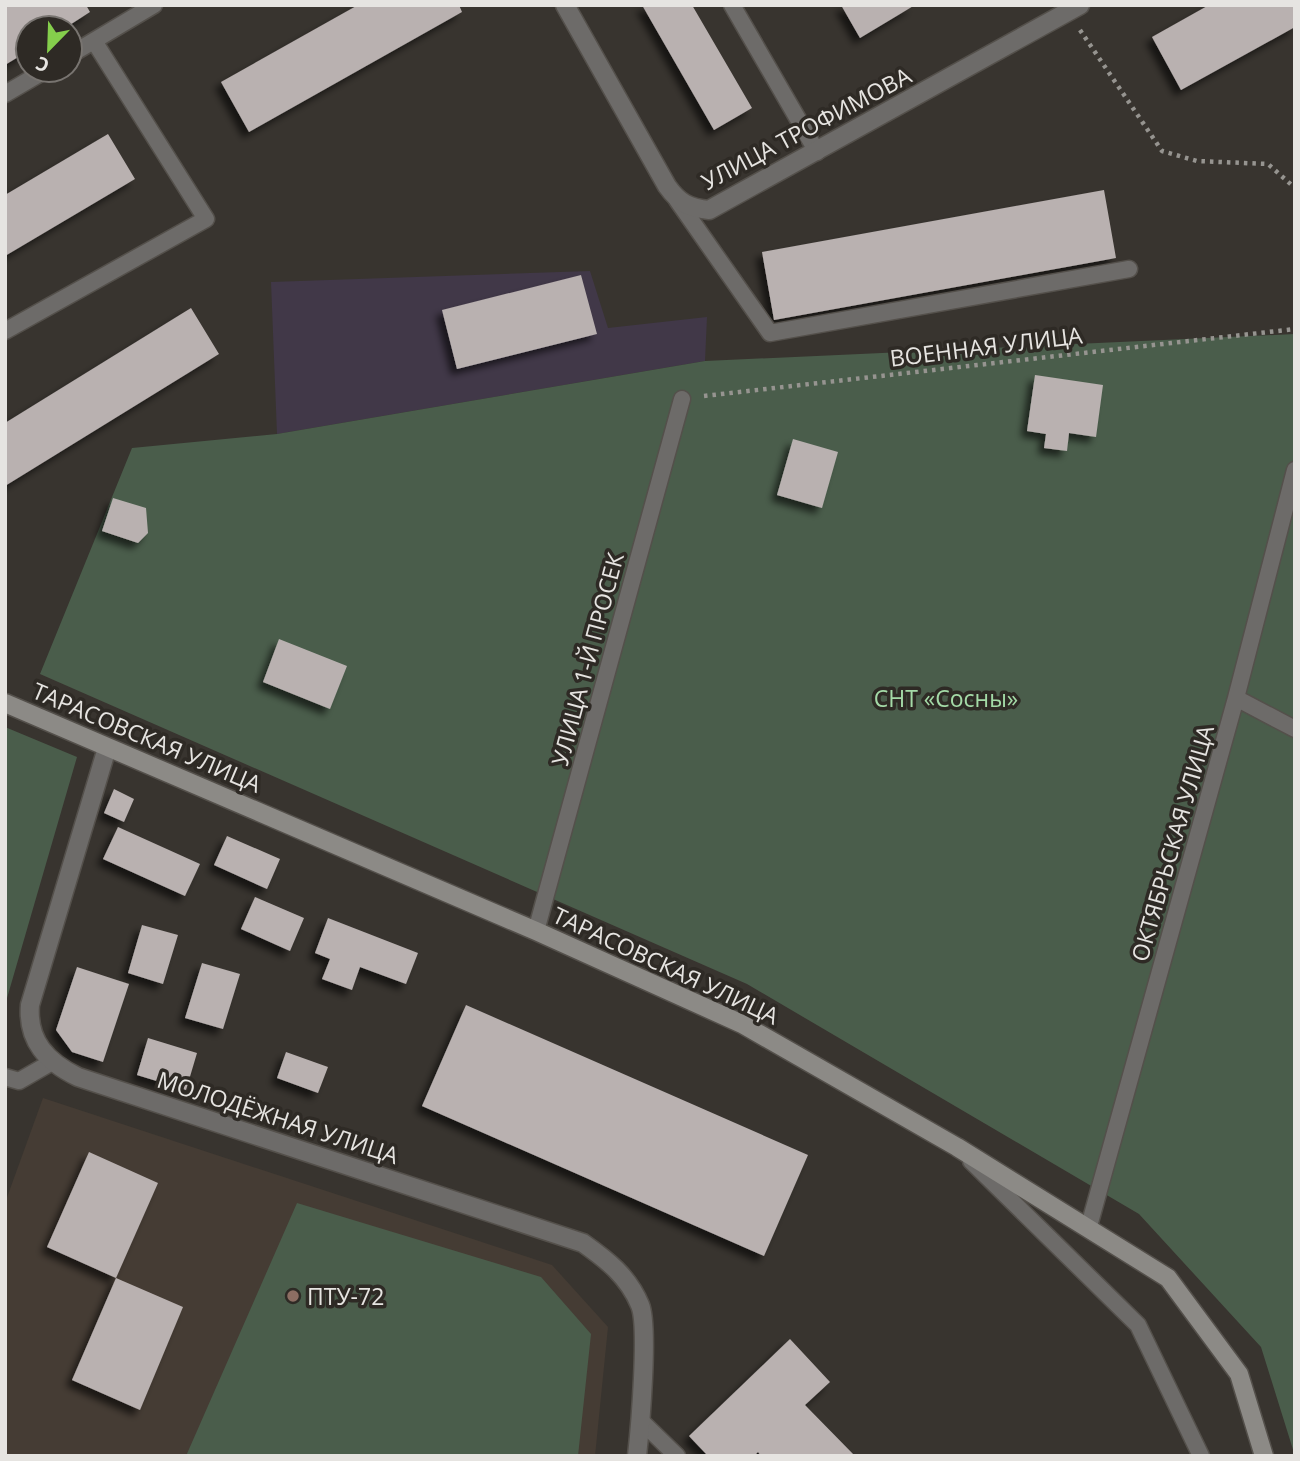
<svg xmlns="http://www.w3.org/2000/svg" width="1300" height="1461" viewBox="0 0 1300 1461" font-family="'Open Sans',sans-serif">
<defs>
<filter id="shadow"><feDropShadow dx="-6" dy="6" stdDeviation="3.5" flood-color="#0009"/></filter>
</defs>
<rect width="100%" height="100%" fill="#38342f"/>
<path fill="#453c34" d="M43 1098 552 1265 608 1327 595 1456H5V1203Z"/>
<path fill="#413848" d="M590 271 608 328 707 317 705 361 277 434 271 282Z"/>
<path fill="#4a5d4b" d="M1295 334V1456L1261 1347 1139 1214 747 984 40 674 132 448 277 434 705 361Z
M5 727 77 757 5 1005Z
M297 1203 541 1277 591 1334 578 1456H186Z"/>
<path fill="#b9b1b0" filter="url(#shadow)" d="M5 5H86L90 12 65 28H28V51L5 65Z
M358 5H459L462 12 249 132 221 82Z
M642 5H692L752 108 714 130Z
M841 5H915L860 38Z
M1209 5H1295V27L1181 90 1152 37Z
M108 134 135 179 5 256V195Z
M1104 190 1116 258 774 320 762 252Z
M581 275 597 334 457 369 442 310Z
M191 308 219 354 5 486V423Z
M1035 375 1103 385 1096 437 1069 433 1067 451 1044 448 1046 434 1027 431Z
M793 439 838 452 822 508 777 495Z
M113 498 146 508 148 533 138 543 102 531Z
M279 639 347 666 330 709 263 682Z
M114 789 134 799 124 822 104 813Z
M118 827 200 864 185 896 103 859Z
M227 836 280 859 267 889 214 865Z
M255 897 304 918 290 951 241 929Z
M328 918 418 953 406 984 360 967 352 990 322 979 330 959 315 953Z
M142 925 178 935 163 984 128 973Z
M202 963 240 974 223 1029 185 1018Z
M77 967 129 984 103 1062 72 1052 56 1030Z
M466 1005 808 1155 764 1256 422 1106Z
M148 1038 197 1053 186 1090 137 1075Z
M286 1052 328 1067 318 1093 277 1078Z
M89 1152 158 1183 116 1278 47 1247Z
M116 1278 183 1307 140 1410 72 1380Z
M790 1339 830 1382 805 1405 855 1456H761L758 1452 754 1456H708L689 1436Z"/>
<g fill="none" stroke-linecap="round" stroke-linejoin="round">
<g stroke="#54504b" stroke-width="19">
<path id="lane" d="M732 5 817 152
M70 55 154 5
M5 94 46 70
M677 200 770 333 1129 269
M5 331 206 219 94 41
M1236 698 1295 729
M536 931 682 399
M5 1077 19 1081 52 1062
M971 1161 1138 1325 1201 1456
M1089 1226 1236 698 1295 470
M641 1421 677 1456"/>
</g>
<g stroke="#54504b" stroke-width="21">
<path id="street" d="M565 5 667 186C679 203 689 208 709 210L1080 5
M107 748 30 1005C27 1041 47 1062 78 1077L583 1243C607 1260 628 1276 640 1305 649 1326 640 1429 637 1456"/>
</g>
<g stroke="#54504b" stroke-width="21">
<path id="secondary" d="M5 703 536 931 742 1024 957 1147 1168 1278 1239 1374 1264 1456"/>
</g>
<path stroke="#969490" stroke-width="4.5" stroke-dasharray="3.5 5" stroke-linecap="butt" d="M1080 30 1162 151 1197 161 1268 164 1295 188
M704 396 1295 329"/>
<use href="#lane" stroke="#6d6b69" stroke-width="16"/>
<use href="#street" stroke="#6d6b69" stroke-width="18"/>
<use href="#secondary" stroke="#8c8a86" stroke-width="18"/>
</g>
<circle fill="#8d6e63" stroke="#2e2a25" stroke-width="2.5" cx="293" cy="1296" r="7"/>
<g text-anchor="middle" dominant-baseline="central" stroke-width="7" stroke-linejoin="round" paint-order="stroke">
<g font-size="23" fill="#e6e4e1" stroke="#2e2a25">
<text transform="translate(806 128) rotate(-28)">УЛИЦА ТРОФИМОВА</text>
<text transform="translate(986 346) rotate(-7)">ВОЕННАЯ УЛИЦА</text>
<text transform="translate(587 659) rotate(-75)">УЛИЦА 1-Й ПРОСЕК</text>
<text transform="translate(147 737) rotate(23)">ТАРАСОВСКАЯ УЛИЦА</text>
<text transform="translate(1172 843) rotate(-74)">ОКТЯБРЬСКАЯ УЛИЦА</text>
<text transform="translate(666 965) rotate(25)">ТАРАСОВСКАЯ УЛИЦА</text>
<text transform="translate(278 1117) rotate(18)">МОЛОДЁЖНАЯ УЛИЦА</text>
</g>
<g font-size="23" fill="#a4daa7" stroke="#2e2a25">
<text x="946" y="698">СНТ «Сосны»</text>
</g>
<g font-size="23" fill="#e6e4e1" stroke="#2e2a25" text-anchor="start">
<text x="307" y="1296">ПТУ-72</text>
</g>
</g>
<rect width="1300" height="1461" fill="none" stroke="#e6e4e1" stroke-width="14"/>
<g transform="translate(49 49) rotate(203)"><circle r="33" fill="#2e2a25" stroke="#787470" stroke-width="2"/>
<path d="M0-5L12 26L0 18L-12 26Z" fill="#85cf4c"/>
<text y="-10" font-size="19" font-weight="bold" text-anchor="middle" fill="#e6e4e1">С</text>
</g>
</svg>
